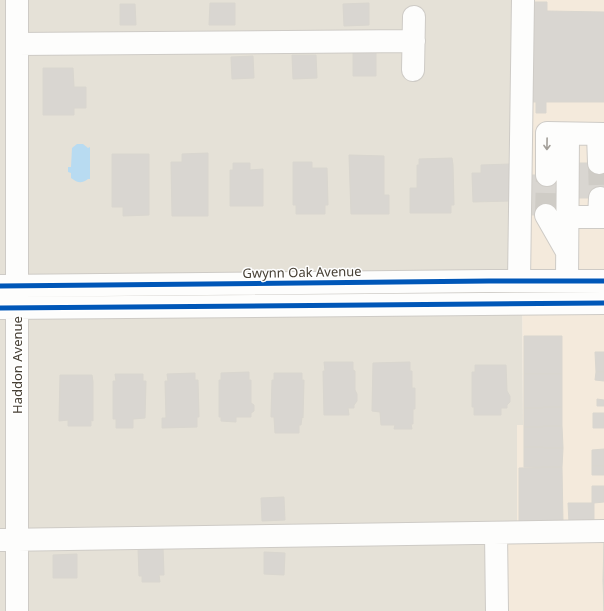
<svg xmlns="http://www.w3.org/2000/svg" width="604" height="611" viewBox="0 0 604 611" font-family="'Noto Sans',sans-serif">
<rect width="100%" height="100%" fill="#f1efea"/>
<path fill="#e5e1d7" d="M0 0H524L522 274 523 425 517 426V533L495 611H0Z"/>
<path fill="#f4eadc" d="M524 0H604V611H495L494 533H517V425H523L522 274Z"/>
<path fill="#b8dbf1" d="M77 144H83L88 148 90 147V179H88C81 184 78 183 71 178V173L68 172V167H71L72 148Z"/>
<path fill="#d9d6d1" stroke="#d9d6cf" d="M531 2H547V11L604 12V102H546V113H536V102H530Z
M210 3H235V25H209Z
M369 3V25L344 26 343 4Z
M120 4H135L136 25H120Z
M353 52H376V76H353Z
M292 55H316L317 78 293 79Z
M253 56 254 78 232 79 231 57Z
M43 68H73L74 87H86V108H74V115H43Z
M208 153V216H172L171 162H182V154Z
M112 154H149V215L123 216V207H112Z
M349 155 384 156V195H389V214H351Z
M452 158 453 165 454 205H451V213H410V188H417V165H419V159Z
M293 162H312V168H327L328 205H325V214H296V205H293Z
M233 163H250V170L263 169V206H230V170H233Z
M576 163H604V198H576Z
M510 164 511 201 473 202 472 173H481V165Z
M531 175H557V215H532Z
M524 336H562V374H524Z
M595 352H604V372H596Z
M324 362H353V370L355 371V390L357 394V401L354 405V408H348L349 415H324L323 371H325Z
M410 362V371H412V388H415V409H413V424H411L412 429H394L395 425H381L380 412 372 411 373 363Z
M475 365H506L507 391 510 396V402L507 405V408H501V415H474V407H472V372H475Z
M249 372V380H251V403L254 405V411L251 413V417H236V422L221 421V417H219V380H221V373Z
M596 372H604V381L595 380Z
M195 373V380H198L199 417H197V427L162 428V418H166L165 381H168L167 374Z
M274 373H302V380H304L303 418 302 417 301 425H299V433H275L274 417H271L272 380H274Z
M115 374H143V381H146L145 418 133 419V428H116V419H113V381H116Z
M524 374H562V407L524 408Z
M60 375H92L93 382V421L91 420V426H68V420L59 421Z
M597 399 604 400V406H597Z
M562 407V426L524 427V408Z
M593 413H604V428H593Z
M562 426 563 448 524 447V427Z
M524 447 563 448 562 467H524Z
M604 449V466H592V450Z
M592 466H604V475H592Z
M562 467 563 522H519V468Z
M592 486H604V502L594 503V523H569L568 503H592Z
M284 497 285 520 262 521 261 498Z
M604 543V580H603Z
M163 547 164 575H159L160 582H142V576H139L138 548Z
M264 552 285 553 284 575 264 574Z
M77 554V578H53V555Z
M603 580H604V611Z"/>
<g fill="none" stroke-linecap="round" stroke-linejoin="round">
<path stroke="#cfccc6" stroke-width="22" stroke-dasharray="22 11" stroke-linecap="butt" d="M599 163 600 198
M546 215 547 175"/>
<g stroke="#cecbc6" stroke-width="24">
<path id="minor" d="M17 44 414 41
M413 70 414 17
M598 134 599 163
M547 175V133L604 134
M546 215 566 250
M567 217H604
M599 217 600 198
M519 281 523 0
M567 281 568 134
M0 286 489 281H604
M0 308 604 303
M496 533 497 611
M0 540 604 531
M17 611V0"/>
</g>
<use href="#minor" stroke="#fdfdfc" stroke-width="22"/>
<g stroke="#fff" stroke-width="8">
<path id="cycleway" d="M0 286 489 281H604
M0 308 604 303"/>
</g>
<use href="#cycleway" stroke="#0057b8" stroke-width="5"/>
</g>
<defs><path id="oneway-shaft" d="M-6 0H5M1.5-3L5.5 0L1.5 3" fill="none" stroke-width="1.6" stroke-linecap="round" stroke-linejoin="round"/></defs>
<use stroke="#a29e98" href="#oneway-shaft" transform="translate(547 144) rotate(91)"/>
<g text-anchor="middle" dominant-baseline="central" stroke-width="3" stroke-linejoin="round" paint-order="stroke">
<g font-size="13" fill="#474035" stroke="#fff">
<text transform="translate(302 272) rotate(-1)">Gwynn Oak Avenue</text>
<text transform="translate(17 365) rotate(-90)">Haddon Avenue</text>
</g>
</g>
</svg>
